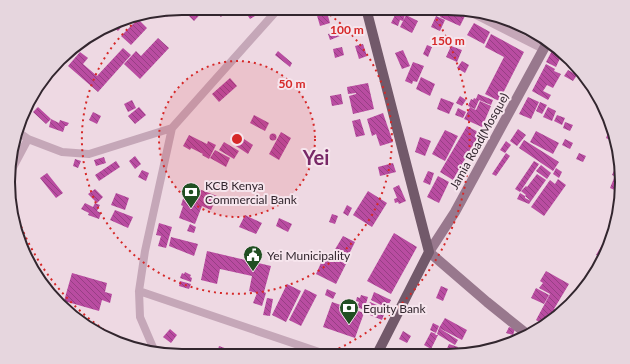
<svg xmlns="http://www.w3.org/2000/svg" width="630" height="364" viewBox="0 0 630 364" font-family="Lato,sans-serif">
<defs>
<pattern id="building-back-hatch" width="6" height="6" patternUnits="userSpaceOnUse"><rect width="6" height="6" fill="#b94ca1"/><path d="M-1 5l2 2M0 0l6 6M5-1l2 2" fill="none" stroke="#973f84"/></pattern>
</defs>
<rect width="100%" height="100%" fill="#eed9e3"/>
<path fill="url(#building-back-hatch)" d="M187 8H206L194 21 184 11Z
M210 8H230L221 17Z
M444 8H449L465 16 460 26 440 17Z
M174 9 167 17 161 11 169 10Z
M326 9 330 23 320 26 316 12Z
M251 10 255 16 250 19 246 13Z
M397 11 405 15 403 21 400 20 398 26 391 23Z
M406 15 418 21 412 33 400 27Z
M131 16 118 31 111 25 126 17Z
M436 16 445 20 440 31 431 27Z
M138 19 147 28 131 45 121 36Z
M474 23 490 32 484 44 467 35Z
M338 31 340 36 330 40 328 34Z
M491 34 524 52 499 101 485 94 504 57 485 47Z
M158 38 169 48 140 79 124 64 136 51 141 56Z
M363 44 367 56 359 59 355 46Z
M427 45 432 47 428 57 423 54Z
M451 46 462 50 457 62 446 57Z
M342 47 344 55 335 58 333 49Z
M554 47 562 54 556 67 546 62Z
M123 48 131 55 98 92 68 66 80 52 88 58 83 64 97 76Z
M403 50 410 66 402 69 395 53Z
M278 51 292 63 290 67 275 55Z
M462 61 469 65 465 73 457 68Z
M413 62 424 66 417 82 413 81 412 84 405 81Z
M546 64 555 69 554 71 561 74 553 88 547 85 543 91 551 95 548 100 532 91Z
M568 70 577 75 573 81 564 76Z
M421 77 435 84 430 96 416 89Z
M230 78 237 86 219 102 212 94Z
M587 81 593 85 596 94 584 87Z
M368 83 374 109 353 114 349 96 356 94V93L348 94 347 87Z
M341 94 343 104 332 106 330 96Z
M478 94 493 100 491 105 479 100 475 109 468 106 471 99 473 100 474 98 476 99Z
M460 96 466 100 462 106 456 103Z
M528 97 539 102 531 119 519 114Z
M441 98 454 103 449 114 437 109Z
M132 100 136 108 128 112 124 104Z
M480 101 491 106 482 127 464 119 470 107 476 110Z
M540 102 547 105 542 114 536 111Z
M38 107 51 119 46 124 33 112Z
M139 107 146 115 135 124 128 116Z
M548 107 556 111 552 121 543 117Z
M458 108 466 112 463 118 455 115Z
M93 112 101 116 97 124 89 120Z
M383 113 393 142 380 146 376 134 372 136 367 119Z
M254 115 269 123 265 131 250 123Z
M557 115 565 118 562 125 554 121Z
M51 119 59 123 60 120 69 123 67 126H65L63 132 49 127Z
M360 119 365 135 356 137 352 121Z
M565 122 573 125 570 131 563 128Z
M467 126 480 133 453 180 440 172Z
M518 129 526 135 517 146 510 141Z
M445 130 458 136 445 161 432 154Z
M536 131 559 143 553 154 530 142Z
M281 132 291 138 279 160 269 154Z
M608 133 613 135 614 137 612 141 606 138Z
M269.5 137a3.5 3.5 0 1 1 7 0a3.5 3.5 0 1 1-7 0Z
M189 135 207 144 208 141 216 145 209 159 202 155 203 154 191 148 190 150 183 146Z
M241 137 253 145 248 154 236 146Z
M420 137 431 141 425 156 415 152Z
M565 139 573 143 570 149 562 145Z
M524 140 559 162 553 171 519 148Z
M506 141 511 145 505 153 500 150Z
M224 142 239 151 234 159 219 150Z
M215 150 230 158 226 167 210 158Z
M506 153 510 156 496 176 492 174Z
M579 153 586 156 583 162 576 159Z
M135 156 141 164 135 169 129 161Z
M104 157 106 163 96 166 94 160Z
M75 159 81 161 78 168 73 166Z
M619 160V178L612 175Z
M116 161 120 167 99 181 95 175Z
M534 161 539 164 520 192 515 189Z
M393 163 396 172 380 176 378 167Z
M541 165 551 173 547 179 536 171Z
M556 168 562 172 559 178 553 174Z
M142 170 149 173 146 181 138 177Z
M428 171 434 173 430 185 423 182Z
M47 173 63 193 56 198 40 178Z
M537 174 546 180 531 201 525 196V198L531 201 529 204 517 199 520 193 525 196 526 195 521 191 526 186 527 187Z
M438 176 449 182 439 203 427 197Z
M614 178 619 180V192L610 188Z
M558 179 566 185 544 216 531 207 550 180 555 184Z
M399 185 406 201 399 204 398 202 395 203 394 199 397 198 393 188Z
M191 186 217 196 211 210 202 206 195 224 179 218 183 206 181 205 183 199 186 200Z
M95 189 103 197 97 203 88 194Z
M368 191 387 203 372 227 353 215Z
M116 193 129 198 125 210 111 205Z
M85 203 93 207 95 203 100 205 97 211 101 213 99 219 88 215 89 213 81 209Z
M347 205 352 208 348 216 343 213Z
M115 210 133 217 128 228 110 220Z
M332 214 338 216 335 224 329 222Z
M245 215 262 223 256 234 239 227Z
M279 218 292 224 288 232 276 226Z
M159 223 172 227 166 248 158 246 161 236 156 235Z
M190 224 196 227 194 233 187 231Z
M394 233 417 247 391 294 367 281Z
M343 236 355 242 347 258 334 251Z
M171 237 198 244 194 256 169 246Z
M602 245 606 247 600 262 598 261 600 257 596 255Z
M207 251 271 266 264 292 266 293 262 306 253 303 257 293 249 291 252 276 220 269 217 284 201 280Z
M325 254 346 264 336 284 316 274Z
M546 271 569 284 554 309 557 310 556 313 544 325 536 320 550 294 539 288 543 283 540 281Z
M185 272 191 275 190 277 192 278 191 282 180 278 182 273 184 274Z
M72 273 107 283 105 292 112 294 110 303 102 300 99 311 64 301Z
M41 278 52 288 48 292 44 288 40 280Z
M180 281 191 284 189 289 179 286Z
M287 284 301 291 286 322 272 315Z
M441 286 448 289 443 301 436 298Z
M536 288 549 295 544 304 531 298Z
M305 289 317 295 301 326 289 320Z
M327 289 336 293 333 299 325 295Z
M374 292 391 300 387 308 371 300Z
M361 295 368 297 364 310 357 307 359 302 356 301 357 297 360 298Z
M267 298 273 299 270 316 263 315Z
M332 302 364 313 355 338 323 327Z
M370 302 386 309 382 320 365 313Z
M445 318 467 330 462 340 439 328Z
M433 323 439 326 436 333 430 330Z
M509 327 515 329 513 335 506 333Z
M439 328 458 340 455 345 437 334Z
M170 329 177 335 171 343 163 337Z
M403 331 411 336 407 343 399 339Z
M431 332 436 334 435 335H438L431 349 424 345Z
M449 344 458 347 454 356 445 353Z
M219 346 244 355V356H216Z"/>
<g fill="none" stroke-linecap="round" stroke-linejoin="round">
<path stroke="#c5a7b8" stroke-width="8" d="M466 10 543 49
M17 131 28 139 62 152 89 154 172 128
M11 171 28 139
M139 291 331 356
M155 352 140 317 139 291 145 251 172 128 279 8"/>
<path stroke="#98788d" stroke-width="10" d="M528 335 487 302 429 252 455 212 548 41"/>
<path stroke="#72596a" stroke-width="10" d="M366 8 429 252 376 356"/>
</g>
<circle cx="237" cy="139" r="78" fill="#d62828" fill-opacity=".12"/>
<g fill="none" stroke="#d62828" stroke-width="2" stroke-dasharray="2 4">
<circle cx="237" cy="139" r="78"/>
<path d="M320 8A155 155 0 1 1 145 14"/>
<path d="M135 348A233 233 0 0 1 9 187M430 9A233 233 0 0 1 324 355"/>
</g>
<defs>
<g id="bank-pin" transform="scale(1)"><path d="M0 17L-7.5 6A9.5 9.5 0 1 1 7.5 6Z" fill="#214f22" stroke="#f6e5ed"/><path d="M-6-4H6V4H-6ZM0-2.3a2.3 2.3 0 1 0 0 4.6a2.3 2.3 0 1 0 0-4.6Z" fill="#fff"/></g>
<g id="civic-pin" transform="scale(1)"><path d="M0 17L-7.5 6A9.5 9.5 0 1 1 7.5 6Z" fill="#214f22" stroke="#f6e5ed"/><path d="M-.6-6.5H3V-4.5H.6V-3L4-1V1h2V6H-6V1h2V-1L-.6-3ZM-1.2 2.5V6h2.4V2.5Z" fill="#fff"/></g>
</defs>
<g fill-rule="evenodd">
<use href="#bank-pin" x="191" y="192"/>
<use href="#civic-pin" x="253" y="255"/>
<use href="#bank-pin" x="349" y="308"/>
</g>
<g text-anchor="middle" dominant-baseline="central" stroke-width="4" stroke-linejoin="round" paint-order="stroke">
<g font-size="12" fill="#32262e" stroke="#f6e5ed">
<text transform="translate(479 141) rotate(-61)">Jamia Road(Mosque)</text>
</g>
<g font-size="12" fill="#32262e" stroke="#f6e5ed" text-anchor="start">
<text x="205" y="185">KCB Kenya<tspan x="205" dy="14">Commercial Bank</tspan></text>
<text x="267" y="255">Yei Municipality</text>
<text x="363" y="308">Equity Bank</text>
</g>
<g font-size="20" font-weight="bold" fill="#782867" stroke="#f6e5ed">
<text x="316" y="157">Yei</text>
</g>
</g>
<path d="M0 0H630V364H0ZM182 15H448A167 167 0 0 1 615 182V182A167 167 0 0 1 448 349H182A167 167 0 0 1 15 182V182A167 167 0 0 1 182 15Z" fill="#e6d6de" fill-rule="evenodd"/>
<path fill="none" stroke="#32262e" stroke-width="2" d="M182 15H448A167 167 0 0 1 615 182V182A167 167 0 0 1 448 349H182A167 167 0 0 1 15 182V182A167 167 0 0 1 182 15Z"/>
<circle cx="237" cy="139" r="6" fill="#d62828" stroke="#f6e5ed" stroke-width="2"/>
<g font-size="12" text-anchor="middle" font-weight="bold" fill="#d62828" stroke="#f6e5ed" stroke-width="4" stroke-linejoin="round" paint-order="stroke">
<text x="347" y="34">100 m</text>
<text x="448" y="45">150 m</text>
<text x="292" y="88">50 m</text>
</g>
</svg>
